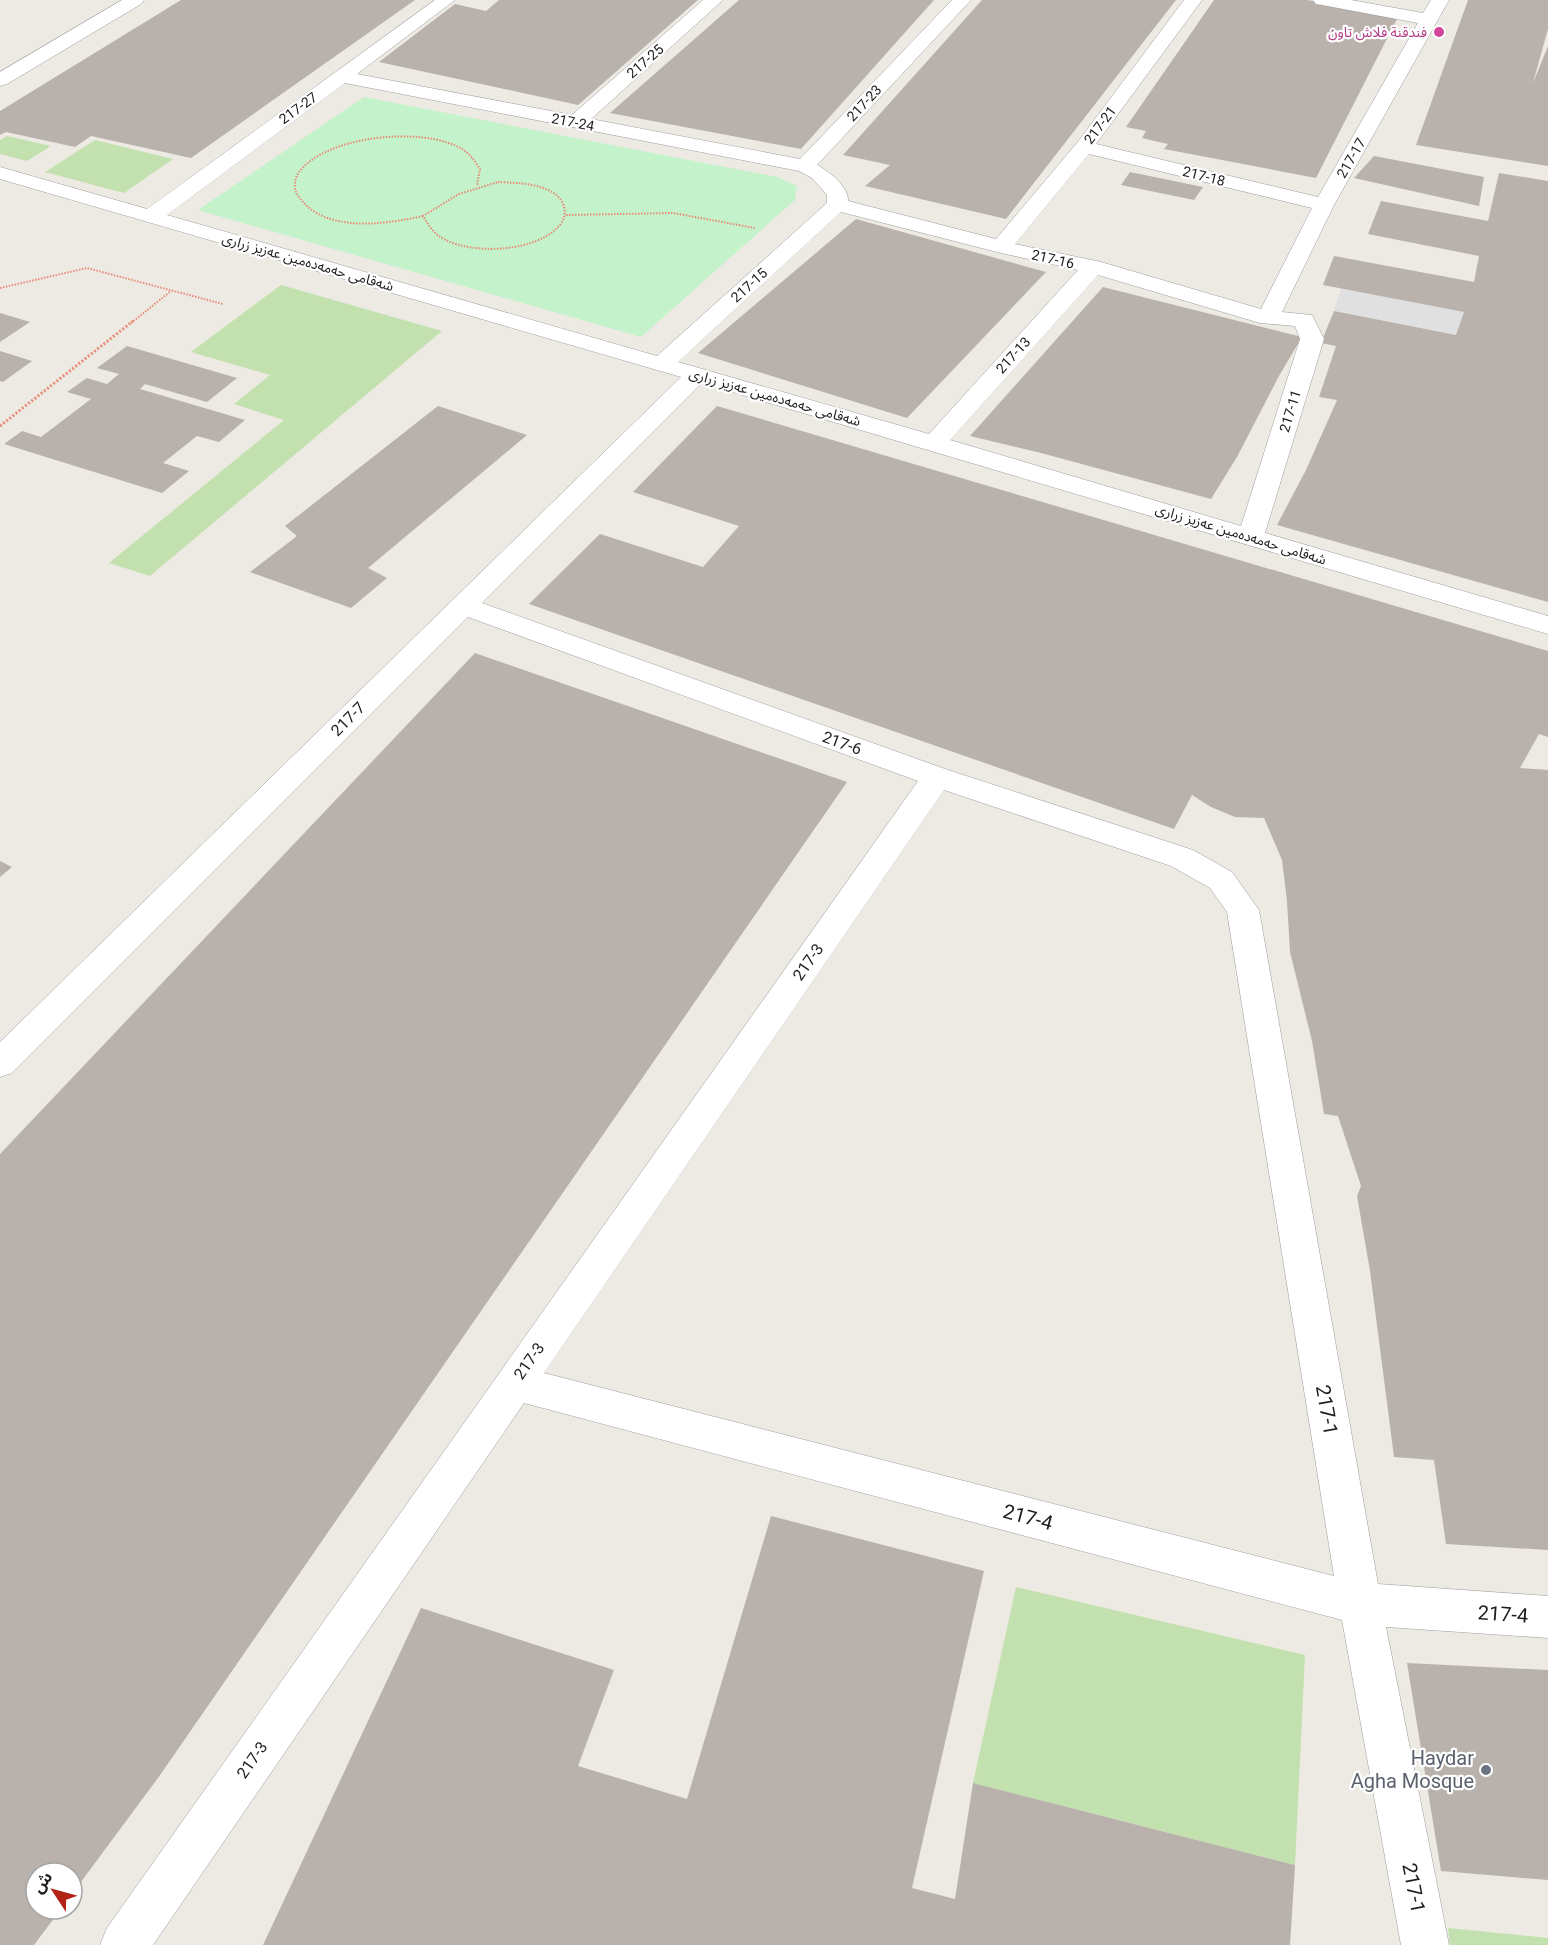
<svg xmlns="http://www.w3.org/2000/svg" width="1548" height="1945" viewBox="0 0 1548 1945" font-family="Roboto,'Noto Sans Arabic',sans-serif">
<rect width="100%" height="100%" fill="#eceae3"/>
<path fill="#c3e1ae" d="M7 136 51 146 27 161 0 154V140Z
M95 140 173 159 124 193 45 172Z
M281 285 442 331 150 576 109 563 284 420 234 404 270 375 191 352Z
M1016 1587 1305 1655 1295 1865 973 1783Z
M1448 1928 1548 1938V1945H1450Z"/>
<path fill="#c3f2cb" d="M364 97 777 177 797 186 795 200 641 337 198 210Z"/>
<path fill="#e0e0e0" d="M1341 288 1464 312 1456 335 1334 311Z"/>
<path fill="#b9b2ac" d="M181 0H415L191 158 91 136 75 147 6 132 0 135V111Z
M499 0H698L578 105 379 62 455 4 486 11Z
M739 0H934L801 149 610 113Z
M982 0H1176L1006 219 865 186 890 165 843 155Z
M1214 0H1307L1399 15 1316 178 1164 149 1168 144 1142 138 1146 131 1126 127Z
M1468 0H1548V29L1533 83 1548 46V166L1416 145Z
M1374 156 1484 177 1479 206 1354 178Z
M1130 172 1203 187 1194 200 1121 185Z
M1499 173 1548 181V602L1277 525 1306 470 1337 400 1319 397 1336 346 1321 343 1334 311 1456 335 1464 312 1323 285 1334 256 1474 282 1479 256 1368 234 1381 201 1488 221Z
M856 219 1046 272 907 418 698 353Z
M1103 287 1302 337 1279 376 1237 457 1211 499 1041 453 970 436Z
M0 313 30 322 0 342Z
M127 346 237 378 207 402 145 384 140 389 245 420 219 442 197 436 163 463 189 471 162 493 4 444 22 431 41 437 91 399 67 392 87 378 107 384 119 374 97 368Z
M0 351 32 361 3 382 0 381Z
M438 406 527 435 368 568 387 578 351 608 250 572 297 536 285 526Z
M717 406 1548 651V737L1539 734 1520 768 1548 770V1550L1446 1544 1434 1460 1394 1457 1370 1271 1357 1196 1361 1186 1338 1116 1324 1114 1312 1041 1290 952 1287 901 1282 860 1264 818 1235 817 1211 807 1192 795 1174 829 529 604 600 534 703 567 739 526 633 492Z
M475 653 847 782 158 1778 72 1894V1873H36V1909H61L34 1945H0V1154Z
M0 861 12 867 0 877Z
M771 1516 984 1571 912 1888 955 1899 973 1783 1295 1865 1290 1945H263L421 1608 614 1670 578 1766 687 1799Z
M1407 1663 1548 1670V1880L1441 1871Z"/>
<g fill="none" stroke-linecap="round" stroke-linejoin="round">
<g stroke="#9d9d9d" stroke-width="1">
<path id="minor" d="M122 0H144L141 4 7 84 0 86V72Z
M435 0H455L357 74 572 115 703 0H723L591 119 800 159 952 0H971L817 165C830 172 849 187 848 201L996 239 1077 143 1184 0H1202L1096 144 1318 197 1418 23 1322 5 1316 4 1313 0H1351L1423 13 1431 0H1449L1334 205 1282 312 1312 315 1324 339 1265 533 1548 616V634L702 383 482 603 948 770 1193 850 1232 872 1259 910 1378 1584 1548 1596V1638L1386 1627 1449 1945H1401L1342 1620 524 1403 153 1945H100L107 1928 918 781 468 617 12 1073 0 1077V1042L681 377 0 179V167L147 209ZM345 83 799 171 812 178 827 195V203L657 356 167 215ZM1089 154 1312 208 1261 309 1101 262 1015 244ZM841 212 1001 253 1078 270 929 434 678 362ZM1098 275 1260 323 1295 326 1300 339 1241 526 950 440ZM944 790 1171 866 1210 888 1227 912 1334 1576 544 1373Z"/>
</g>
<path stroke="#e98b77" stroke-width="2" stroke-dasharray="1.5 1.5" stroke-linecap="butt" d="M498 182C518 183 556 183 564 206 566 214 564 221 558 227 535 252 473 255 444 239 434 234 429 226 423 216L459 194Z
M566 215 673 213 755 228
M423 216C386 224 325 234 299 197 293 190 294 179 299 172 327 135 424 126 462 149 470 154 475 161 480 169L477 185
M0 288 87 268 223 304
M131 323 171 291"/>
<path stroke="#e98b77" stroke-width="3" stroke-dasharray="2 2" stroke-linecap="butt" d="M0 426 133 321"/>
<use href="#minor" fill="#fff" fill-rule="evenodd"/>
</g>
<circle fill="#d1479c" stroke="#fff" stroke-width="2" cx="1439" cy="32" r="6"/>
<circle fill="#6b7280" stroke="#fff" stroke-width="2" cx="1486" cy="1770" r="6"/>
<g text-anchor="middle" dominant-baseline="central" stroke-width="4.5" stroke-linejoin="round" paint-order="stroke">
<g font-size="14" fill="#b23c85" stroke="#fff" text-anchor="end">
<text x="1427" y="32">فندقنة فلاش تاون</text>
</g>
<g font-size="14" fill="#1c1c1c" stroke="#fff">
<text transform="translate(645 61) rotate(-41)">217-25</text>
<text transform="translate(864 103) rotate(-47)">217-23</text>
<text transform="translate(298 108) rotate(-36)">217-27</text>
<text transform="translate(573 122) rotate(11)">217-24</text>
<text transform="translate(1100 125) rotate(-53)">217-21</text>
<text transform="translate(1351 158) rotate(-60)">217-17</text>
<text transform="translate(1204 176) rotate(14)">217-18</text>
<text transform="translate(1053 259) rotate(13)">217-16</text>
<text transform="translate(308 262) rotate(16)">شەقامی حەمەدەمین عەزیز زراری</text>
<text transform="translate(749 285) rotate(-42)">217-15</text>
<text transform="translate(1013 355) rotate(-48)">217-13</text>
<text transform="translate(775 397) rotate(16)">شەقامی حەمەدەمین عەزیز زراری</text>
<text transform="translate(1290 411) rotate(-73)">217-11</text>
<text transform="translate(1241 534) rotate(17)">شەقامی حەمەدەمین عەزیز زراری</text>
</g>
<g font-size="16" fill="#1c1c1c" stroke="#fff">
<text transform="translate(348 719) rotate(-45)">217-7</text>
<text transform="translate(842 743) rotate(20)">217-6</text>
<text transform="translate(808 962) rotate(-55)">217-3</text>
<text transform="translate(529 1361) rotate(-55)">217-3</text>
<text transform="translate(252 1760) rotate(-55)">217-3</text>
</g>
<g font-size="20" fill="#1c1c1c" stroke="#fff">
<text transform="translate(1327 1410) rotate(80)">217-1</text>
<text transform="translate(1028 1517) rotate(15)">217-4</text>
<text transform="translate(1503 1614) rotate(4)">217-4</text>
<text transform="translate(1414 1888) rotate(79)">217-1</text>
</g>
<g font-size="20" fill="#5b616d" stroke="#fff" text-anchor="end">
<text x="1474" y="1758">Haydar<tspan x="1474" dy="23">Agha Mosque</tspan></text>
</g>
</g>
<g transform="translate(54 1891) rotate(306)"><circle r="28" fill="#ffffff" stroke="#a4a4a4" stroke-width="1.5"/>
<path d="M0-4.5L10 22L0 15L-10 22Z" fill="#b12317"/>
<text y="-9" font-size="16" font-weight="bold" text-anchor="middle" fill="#1c1c1c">ش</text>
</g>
</svg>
